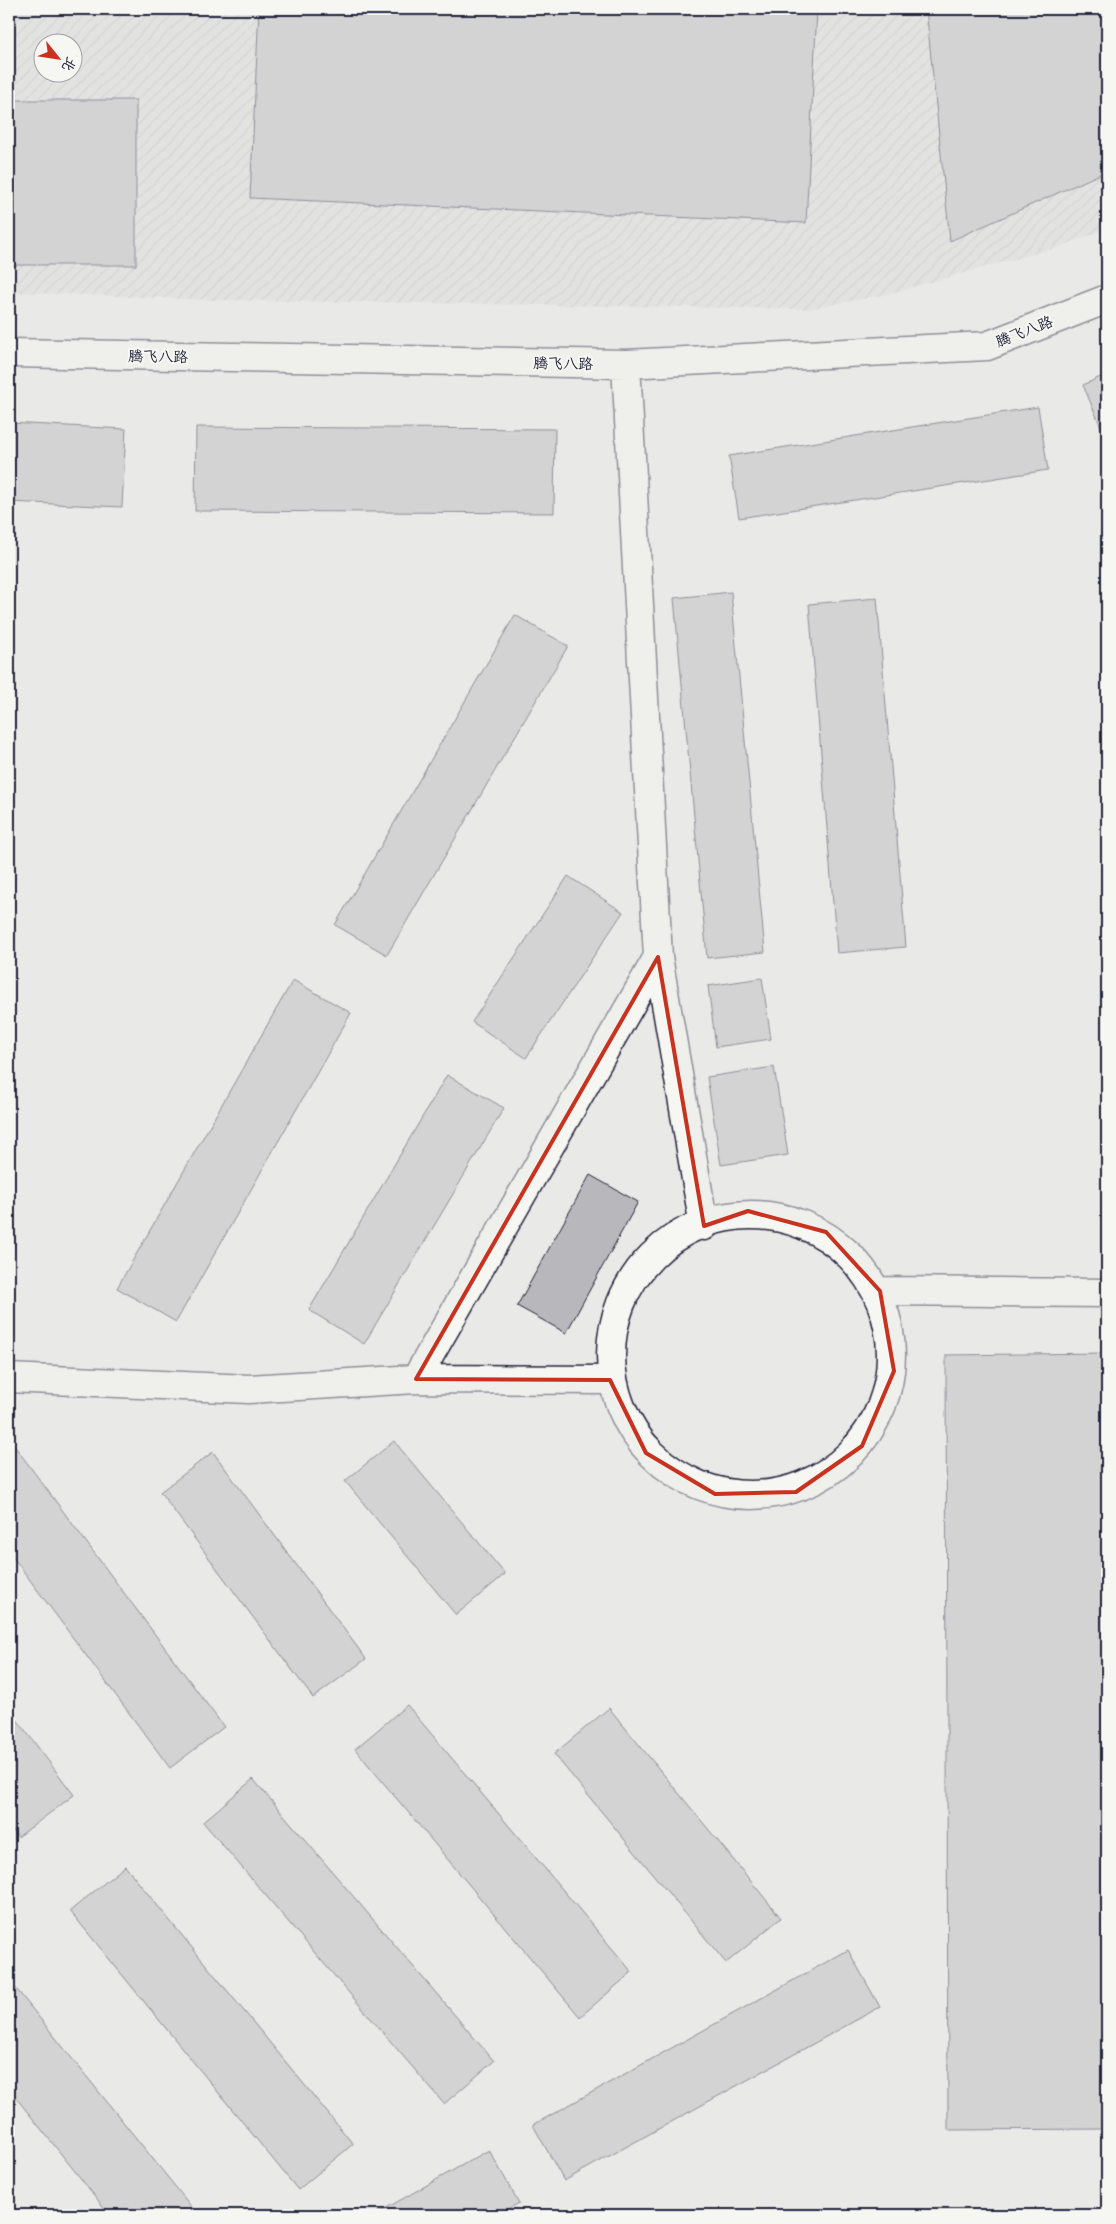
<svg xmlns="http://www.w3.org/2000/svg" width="1116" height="2224" viewBox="0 0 1116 2224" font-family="Delius,'LXGW WenKai TC',sans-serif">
<defs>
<pattern id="industrial-furrows" width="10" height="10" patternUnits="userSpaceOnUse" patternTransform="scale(1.25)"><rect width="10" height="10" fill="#dadada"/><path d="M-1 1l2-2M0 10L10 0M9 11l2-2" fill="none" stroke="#bbbbbc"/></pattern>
</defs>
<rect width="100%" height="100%" fill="#e9e9e7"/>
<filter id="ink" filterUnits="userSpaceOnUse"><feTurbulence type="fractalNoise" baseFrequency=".02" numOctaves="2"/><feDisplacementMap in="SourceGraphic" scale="10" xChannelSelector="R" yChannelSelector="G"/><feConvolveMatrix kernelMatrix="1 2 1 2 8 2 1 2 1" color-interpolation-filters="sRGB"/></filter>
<g filter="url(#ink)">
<path fill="url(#industrial-furrows)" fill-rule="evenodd" d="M9 9H1107V229L1059 247 884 295 808 309 213 300 9 292ZM42 42H72V72H42Z"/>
<path fill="#b8b8bc" stroke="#22223b" d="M259 9H817L806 223 250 198Z
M926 9H1107V171L950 241Z
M9 100H136V265H9Z
M1107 374V441L1083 385Z
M1038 407 1048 470 739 518 729 456Z
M9 423 126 429 122 507 9 502Z
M196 427 555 429 554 513 195 511Z
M731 592 765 952 707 958 674 598Z
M877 598 906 947 837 953 809 604Z
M515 615 568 646 387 955 335 925Z
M568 876 623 912 526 1058 472 1022Z
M762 978 771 1039 716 1047 708 986Z
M293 980 351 1013 176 1322 117 1288Z
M774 1067 788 1155 721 1165 707 1077Z
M447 1075 504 1108 364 1344 309 1310Z
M590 1175 638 1202 566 1333 517 1306Z
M1107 1353V2129L948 2130 946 1355Z
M10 1440 224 1727 170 1768 9 1552Z
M394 1441 505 1574 456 1615 345 1481Z
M213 1452 366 1659 313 1698 160 1492Z
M407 1705 632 1972 580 2017 355 1749Z
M609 1708 781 1918 726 1963 554 1754Z
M9 1709 74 1795 18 1837 9 1825Z
M253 1779 494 2061 444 2104 203 1822Z
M125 1866 353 2144 298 2190 70 1911Z
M848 1950 880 2007 564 2181 533 2125Z
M9 1980 198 2215H110L9 2089Z
M489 2150 519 2203 496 2215H374Z"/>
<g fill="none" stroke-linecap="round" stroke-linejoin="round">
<g stroke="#22223b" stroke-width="31">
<path id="street" d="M9 353 626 364 987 346 1107 299
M658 957 704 1226
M611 1355a140 140 0 1 1 280 0a140 140 0 1 1-280 0Z
M880 1291 1107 1293
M9 1378 248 1389 416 1379 658 957 626 364
M416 1379 610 1380"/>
</g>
<use href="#street" stroke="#f6f6f2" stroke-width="28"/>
</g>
</g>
<path d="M0 0H1116V2224H0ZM658 957 704 1226 748 1211 826 1232 880 1291 894 1371 862 1446 796 1492 715 1494 646 1453 610 1380 416 1379Z" fill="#e9e9e7" fill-opacity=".55" fill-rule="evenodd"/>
<path fill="none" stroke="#c8321e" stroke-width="4" stroke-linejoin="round" d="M658 957 704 1226 748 1211 826 1232 880 1291 894 1371 862 1446 796 1492 715 1494 646 1453 610 1380 416 1379Z"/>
<g text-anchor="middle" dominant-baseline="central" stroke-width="4" stroke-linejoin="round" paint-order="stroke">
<g font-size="15" fill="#22223b" stroke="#f6f6f2">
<text transform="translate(1024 331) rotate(-21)">腾飞八路</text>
<text transform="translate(158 356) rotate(1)">腾飞八路</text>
<text transform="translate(563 363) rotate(1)">腾飞八路</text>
</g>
</g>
<rect width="1116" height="2224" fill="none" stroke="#f6f6f2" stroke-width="30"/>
<rect x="15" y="15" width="1086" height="2194" fill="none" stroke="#22223b" stroke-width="2" filter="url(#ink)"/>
<g transform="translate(58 58) rotate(120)"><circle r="24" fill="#f6f6f2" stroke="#a1a1a9"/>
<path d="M0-4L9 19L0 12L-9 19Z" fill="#c8321e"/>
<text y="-8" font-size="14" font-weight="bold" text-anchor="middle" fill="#22223b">北</text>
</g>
</svg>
